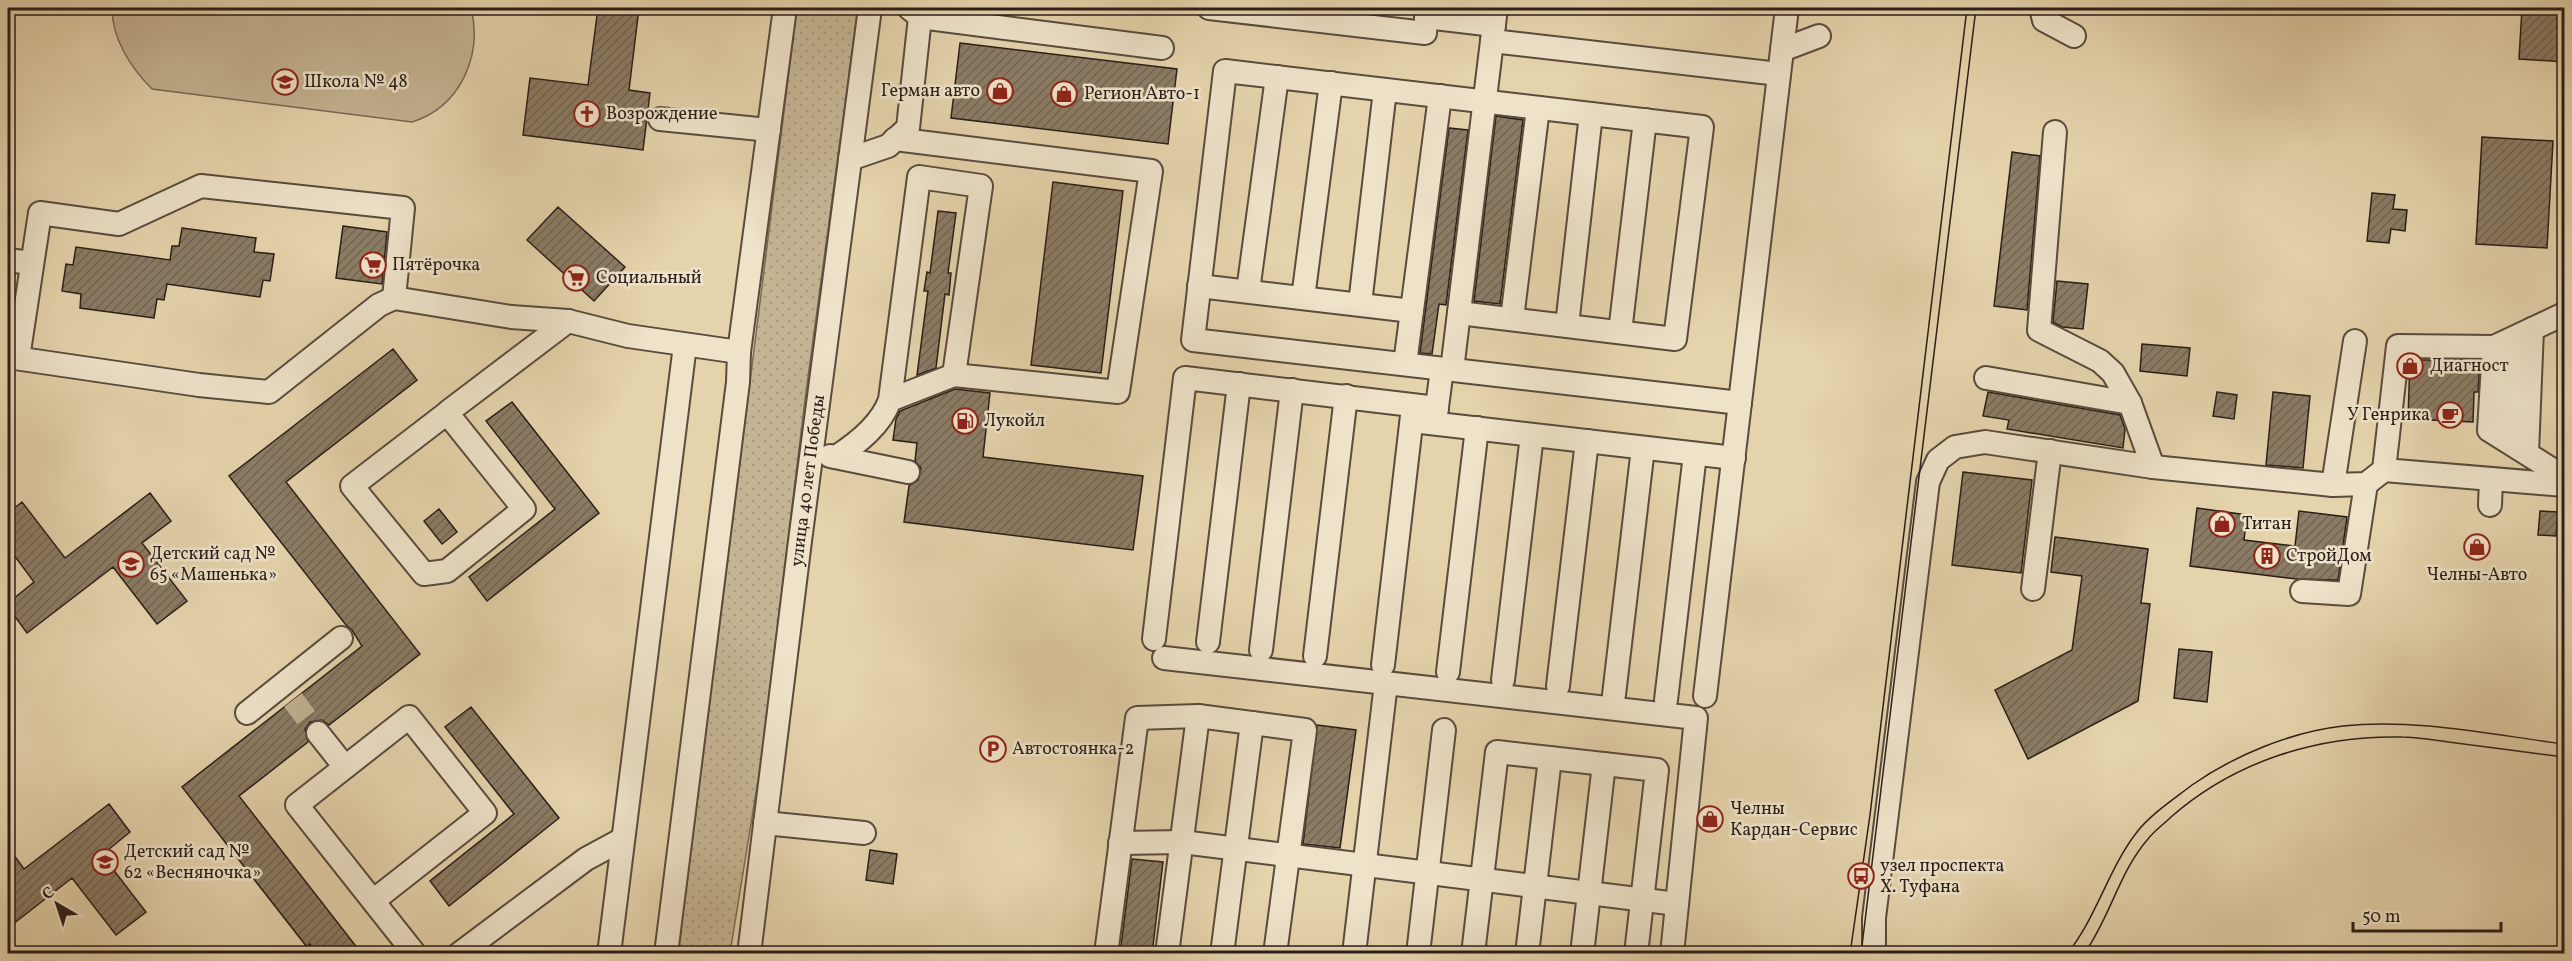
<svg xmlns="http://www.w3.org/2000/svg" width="2572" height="961" viewBox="0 0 2572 961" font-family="Vollkorn,serif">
<defs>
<pattern id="grass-dots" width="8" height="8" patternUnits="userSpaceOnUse" patternTransform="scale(1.5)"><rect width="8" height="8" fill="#c5b493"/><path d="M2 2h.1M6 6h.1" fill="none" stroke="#a99a7e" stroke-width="1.8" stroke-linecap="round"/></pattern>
<pattern id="building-hatch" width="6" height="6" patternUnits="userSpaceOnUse" patternTransform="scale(1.5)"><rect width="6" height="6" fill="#8b7c65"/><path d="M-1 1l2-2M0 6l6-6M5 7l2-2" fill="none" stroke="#726552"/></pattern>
</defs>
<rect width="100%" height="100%" fill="#e5d3ac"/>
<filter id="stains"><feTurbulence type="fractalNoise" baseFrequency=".00333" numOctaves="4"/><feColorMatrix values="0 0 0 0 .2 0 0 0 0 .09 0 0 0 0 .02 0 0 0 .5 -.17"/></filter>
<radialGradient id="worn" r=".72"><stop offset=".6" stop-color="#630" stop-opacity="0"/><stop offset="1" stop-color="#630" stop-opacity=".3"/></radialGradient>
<path fill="url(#grass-dots)" stroke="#786956" stroke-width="1.5" d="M797 8H858L806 392 761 762 730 953 678 954Z"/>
<path fill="#c5b493" stroke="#786956" stroke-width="1.5" d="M112 8H471C483 56 460 107 412 122L152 89C131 68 112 39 112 8Z"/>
<path fill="url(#building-hatch)" stroke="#2a1e18" stroke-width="1.5" d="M598 8H639L629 90 650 93 643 150 523 135 530 78 588 85Z
M2522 8H2565V62L2519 59Z
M960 43 1177 69 1168 144 951 118Z
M1496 116 1523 120 1500 304 1474 301Z
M1449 128 1468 130 1446 305 1439 304 1432 354 1420 353Z
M2482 137 2553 141 2547 248 2476 244Z
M2012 152 2040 156 2027 310 1994 306Z
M1053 182 1123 191 1101 373 1031 365Z
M2372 193 2395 195 2393 209 2407 210 2405 231 2391 229 2389 243 2367 241Z
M558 207 625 267 594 301 527 240Z
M938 211 956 213 948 273H951L949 295 945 294 936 368 917 375 928 291H924L927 272 930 273Z
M343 226 387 232 382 284 336 278Z
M182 228 256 238 254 252 274 254 270 281 263 280 260 297 167 284 164 300 157 299 154 318 80 308 81 294 62 291 66 264 73 265 76 247 170 260 172 246H179Z
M2057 281 2088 284 2083 329 2062 327 2053 322Z
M2142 344 2190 348 2187 376 2140 371Z
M393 349 417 380 286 482 420 654 329 725 322 720 310 722 305 729 308 742 239 796 362 954H317L310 944 307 947 182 787 362 646 352 630 346 625 229 476Z
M2410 360H2480L2478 392H2474L2473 422 2408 419Z
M955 389 990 393 983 457 1143 476 1133 550 904 522 909 486 918 480 921 468 915 461 917 443 893 440 896 419 900 411Z
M1988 392 2120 415 2125 429 2123 448 2007 429 2009 420 1983 416Z
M2217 392 2237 395 2234 419 2213 416Z
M2273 392 2310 396 2303 468 2266 465Z
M512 402 599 513 487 601 469 577 555 509 486 421Z
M1963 472 2032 480 2021 573 1952 565Z
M150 493 171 521 142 543 187 601 157 624 113 567 27 633 8 607V603L34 582 8 547V513L22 502 65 558Z
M2197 508 2247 515 2244 540 2295 546 2299 511 2347 517 2338 580 2297 579 2190 566Z
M439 509 457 532 442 544 424 521Z
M2540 511 2558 512 2556 536 2538 535Z
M2055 537 2148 549 2141 603 2150 604 2138 701 2028 759 1995 690 2072 650 2082 576 2051 572Z
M2179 649 2212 652 2207 702 2174 698Z
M471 707 559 818 449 906 430 881 514 814 445 727Z
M1317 725 1356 730 1340 848 1303 844Z
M109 804 130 832 102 855 146 912 116 935 72 878 8 928V847L24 869Z
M870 850 897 854 893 884 866 880Z
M1132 859 1163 862 1152 954H1120Z"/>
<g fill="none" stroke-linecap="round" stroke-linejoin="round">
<path stroke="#c0af8e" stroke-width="22" stroke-dasharray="22 11" stroke-linecap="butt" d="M293 700 318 733"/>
<g stroke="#594b3d" stroke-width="26">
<g id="minor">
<path d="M1209 8 1425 33 1427 8"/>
<path d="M2041 8 2044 20 2074 36"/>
<path d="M920 17 1162 48"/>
<path d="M1426 17 1494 25"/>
<path d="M1492 41 1779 74"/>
<path d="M1782 50 1819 36"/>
<path d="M660 119 769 130"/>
<path d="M2055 132 2039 330 2100 361 2113 373 2130 403"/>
<path d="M895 139 1151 171 1118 392 954 375"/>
<path d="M850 159 888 146 908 128 920 17 909 8"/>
<path d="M8 260 31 263"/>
<path d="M1199 286 1412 311"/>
<path d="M1248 291 1277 77"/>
<path d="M1303 298 1331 83"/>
<path d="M1360 304 1385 90"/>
<path d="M1459 313 1675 339 1702 127 1225 71 1193 340 1740 403"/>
<path d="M2564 314 2494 347 2489 430 2564 477"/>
<path d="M1512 319 1538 108"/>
<path d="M1567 325 1591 114"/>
<path d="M1620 332 1645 120"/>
<path d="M2355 341 2333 485 2366 484 2384 470"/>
<path d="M2494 347 2398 346 2384 470 2564 485"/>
<path d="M8 357 199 385 269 392 379 305 394 298 511 317 568 321 628 336 739 352"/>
<path d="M18 358 40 213 119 224 201 186 403 208 394 298"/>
<path d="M1405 364 1440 96"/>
<path d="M1452 370 1496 8"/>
<path d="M1986 378 2130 403 2153 467"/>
<path d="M447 413 524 509 447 571 424 574 352 486 447 413 449 411 568 321"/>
<path d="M1412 421 1734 458"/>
<path d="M1435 422 1442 369"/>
<path d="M2506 440 2512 339"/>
<path d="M2527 453 2532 329"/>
<path d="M830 456 908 472"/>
<path d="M836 457C858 443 881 425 890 400L919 177 981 186 954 375 890 400"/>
<path d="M2490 505 2491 479"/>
<path d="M2033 589 2050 451"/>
<path d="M2302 591 2349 594 2366 484"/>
<path d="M1154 639 1185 378 1437 408"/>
<path d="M1208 642 1239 384"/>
<path d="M1261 650 1292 390"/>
<path d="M1315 656 1346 396"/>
<path d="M1164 658 1696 718 1672 954"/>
<path d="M1383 665 1413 407"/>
<path d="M1448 672 1477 428"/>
<path d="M1503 680 1532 435"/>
<path d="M1558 686 1587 441"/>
<path d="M1614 695 1643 448"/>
<path d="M1705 696 1787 8"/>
<path d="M1666 700 1695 454"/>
<path d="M247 713 341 638"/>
<path d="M318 733 345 767"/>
<path d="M765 823 864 833"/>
<path d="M1120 843 1182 842 1677 904"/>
<path d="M373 901 485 813 409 717 297 805 415 954"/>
<path d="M459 954 586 859 623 839"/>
<path d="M609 954 685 345"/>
<path d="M666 954 738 382 739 352 785 8"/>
<path id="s1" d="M749 954 800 541 870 8"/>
<path d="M1106 954 1137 718 1198 716 1305 730 1275 954"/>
<path d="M1167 954 1198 716"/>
<path d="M1222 954 1252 723"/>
<path d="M1354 954 1386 683"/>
<path d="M1418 954 1444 730"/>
<path d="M1473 954 1497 752 1657 770 1636 954"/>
<path d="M1527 954 1550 758"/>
<path d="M1582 954 1604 764"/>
<path d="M1874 954V918L1928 482 1938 460 1955 447 1985 442 2153 467 2333 485"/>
</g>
</g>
<use href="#minor" stroke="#eee2c9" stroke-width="22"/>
<path stroke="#2a1e18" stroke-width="1.5" d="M1850 954 1870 815 1967 8
M1861 954 1976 8
M2067 954C2097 917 2108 869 2137 832 2151 814 2174 799 2192 785 2235 755 2291 732 2343 726 2415 718 2493 735 2564 744
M2084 954C2110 918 2119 872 2148 839 2154 831 2164 824 2171 817 2235 761 2318 735 2402 737 2420 737 2438 741 2456 743 2492 748 2528 752 2564 757"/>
</g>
<defs>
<g id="school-ring" transform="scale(1.35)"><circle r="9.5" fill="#eee2c9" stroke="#8f2418" stroke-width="1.5"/><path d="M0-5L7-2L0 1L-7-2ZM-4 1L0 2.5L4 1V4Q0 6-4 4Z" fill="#8f2418"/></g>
<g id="shop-ring" transform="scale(1.35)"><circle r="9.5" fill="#eee2c9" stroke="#8f2418" stroke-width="1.5"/><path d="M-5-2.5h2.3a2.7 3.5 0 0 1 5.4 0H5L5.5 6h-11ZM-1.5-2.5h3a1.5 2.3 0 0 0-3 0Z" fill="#8f2418"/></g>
<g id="church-ring" transform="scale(1.35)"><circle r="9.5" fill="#eee2c9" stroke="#8f2418" stroke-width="1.5"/><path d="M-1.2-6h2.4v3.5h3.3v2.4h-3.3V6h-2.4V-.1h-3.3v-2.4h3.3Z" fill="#8f2418"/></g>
<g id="supermarket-ring" transform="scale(1.35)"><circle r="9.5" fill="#eee2c9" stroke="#8f2418" stroke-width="1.5"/><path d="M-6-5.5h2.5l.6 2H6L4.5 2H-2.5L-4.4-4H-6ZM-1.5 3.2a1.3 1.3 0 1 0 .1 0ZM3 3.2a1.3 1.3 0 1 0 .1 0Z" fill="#8f2418"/></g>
<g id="cafe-ring" transform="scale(1.35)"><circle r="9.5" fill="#eee2c9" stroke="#8f2418" stroke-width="1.5"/><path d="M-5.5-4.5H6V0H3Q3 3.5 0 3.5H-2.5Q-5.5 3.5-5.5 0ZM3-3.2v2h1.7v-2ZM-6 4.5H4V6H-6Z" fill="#8f2418"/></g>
<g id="fuel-ring" transform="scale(1.35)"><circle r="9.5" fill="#eee2c9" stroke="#8f2418" stroke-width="1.5"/><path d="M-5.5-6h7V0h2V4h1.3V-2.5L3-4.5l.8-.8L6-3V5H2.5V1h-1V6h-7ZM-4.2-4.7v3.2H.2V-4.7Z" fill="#8f2418"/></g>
<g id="building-ring" transform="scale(1.35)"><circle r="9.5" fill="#eee2c9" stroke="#8f2418" stroke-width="1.5"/><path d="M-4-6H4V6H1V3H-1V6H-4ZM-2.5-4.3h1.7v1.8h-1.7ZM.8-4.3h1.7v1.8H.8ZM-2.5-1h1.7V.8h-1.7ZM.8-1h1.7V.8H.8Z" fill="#8f2418"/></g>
<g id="parking-ring" transform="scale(1.35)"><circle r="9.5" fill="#eee2c9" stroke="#8f2418" stroke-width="1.5"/><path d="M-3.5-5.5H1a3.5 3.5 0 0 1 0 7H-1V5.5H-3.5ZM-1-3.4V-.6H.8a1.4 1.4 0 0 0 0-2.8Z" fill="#8f2418"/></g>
<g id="bus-ring" transform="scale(1.35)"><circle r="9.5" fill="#eee2c9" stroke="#8f2418" stroke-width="1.5"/><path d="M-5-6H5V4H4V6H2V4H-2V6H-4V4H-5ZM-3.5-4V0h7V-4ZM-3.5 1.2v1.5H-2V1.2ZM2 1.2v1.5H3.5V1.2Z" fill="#8f2418"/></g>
</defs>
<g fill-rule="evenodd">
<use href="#school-ring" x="285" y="82"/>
<use href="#shop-ring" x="1000" y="91"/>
<use href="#shop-ring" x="1064" y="94"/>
<use href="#church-ring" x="587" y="114"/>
<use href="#supermarket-ring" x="373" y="265"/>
<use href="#supermarket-ring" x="576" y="278"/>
<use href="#shop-ring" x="2410" y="366"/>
<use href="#cafe-ring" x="2450" y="415"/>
<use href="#fuel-ring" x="965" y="421"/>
<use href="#shop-ring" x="2222" y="524"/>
<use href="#shop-ring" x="2477" y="547"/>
<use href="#building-ring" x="2267" y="556"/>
<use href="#school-ring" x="131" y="564"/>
<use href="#parking-ring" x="993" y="749"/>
<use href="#shop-ring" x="1710" y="819"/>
<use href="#school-ring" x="105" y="862"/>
<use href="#bus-ring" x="1861" y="876"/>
</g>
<g text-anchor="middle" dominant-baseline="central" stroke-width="5" stroke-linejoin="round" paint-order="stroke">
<g font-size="18" fill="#2a1e18" stroke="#eee2c9" text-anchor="start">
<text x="304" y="82">Школа № 48</text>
<text x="980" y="91" text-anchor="end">Герман авто</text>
<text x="1084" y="94">Регион Авто-1</text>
<text x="606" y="114">Возрождение</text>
<text x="392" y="265">Пятёрочка</text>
<text x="596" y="278">Социальный</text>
<text x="2430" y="366">Диагност</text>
<text x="2430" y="415" text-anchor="end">У Генрика</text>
<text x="984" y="421">Лукойл</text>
<text x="2242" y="524">Титан</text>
<text x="150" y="554">Детский сад №<tspan x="150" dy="21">65 «Машенька»</tspan></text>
<text x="2286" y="556">СтройДом</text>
<text x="2477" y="575" text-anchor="middle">Челны-Авто</text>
<text x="1012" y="749">Автостоянка-2</text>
<text x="1730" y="809">Челны<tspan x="1730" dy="21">Кардан-Сервис</tspan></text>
<text x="124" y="852">Детский сад №<tspan x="124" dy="21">62 «Весняночка»</tspan></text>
<text x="1880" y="866">узел проспекта<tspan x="1880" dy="21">Х. Туфана</tspan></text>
</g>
<g font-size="18" fill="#2a1e18" stroke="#eee2c9">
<text stroke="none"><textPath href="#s1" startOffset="477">улица 40 лет Победы</textPath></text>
</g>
</g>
<rect width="2572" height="961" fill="none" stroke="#e5d3ac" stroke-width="30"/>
<rect x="9" y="9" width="2554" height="943" fill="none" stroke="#2a1e18" stroke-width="3"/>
<rect x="15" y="15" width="2542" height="931" fill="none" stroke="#2a1e18" stroke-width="1.5"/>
<g transform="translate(57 904) rotate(321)" stroke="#eee2c9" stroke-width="4.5" paint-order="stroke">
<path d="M0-4.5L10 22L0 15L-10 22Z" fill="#2a1e18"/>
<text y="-9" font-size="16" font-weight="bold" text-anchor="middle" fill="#2a1e18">С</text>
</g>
<path d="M2353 922v9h148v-9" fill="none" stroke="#2a1e18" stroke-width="3"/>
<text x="2362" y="922" font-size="18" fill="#2a1e18" stroke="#eee2c9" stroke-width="4.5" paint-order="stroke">50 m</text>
<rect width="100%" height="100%" filter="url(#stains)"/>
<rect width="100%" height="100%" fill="url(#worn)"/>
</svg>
